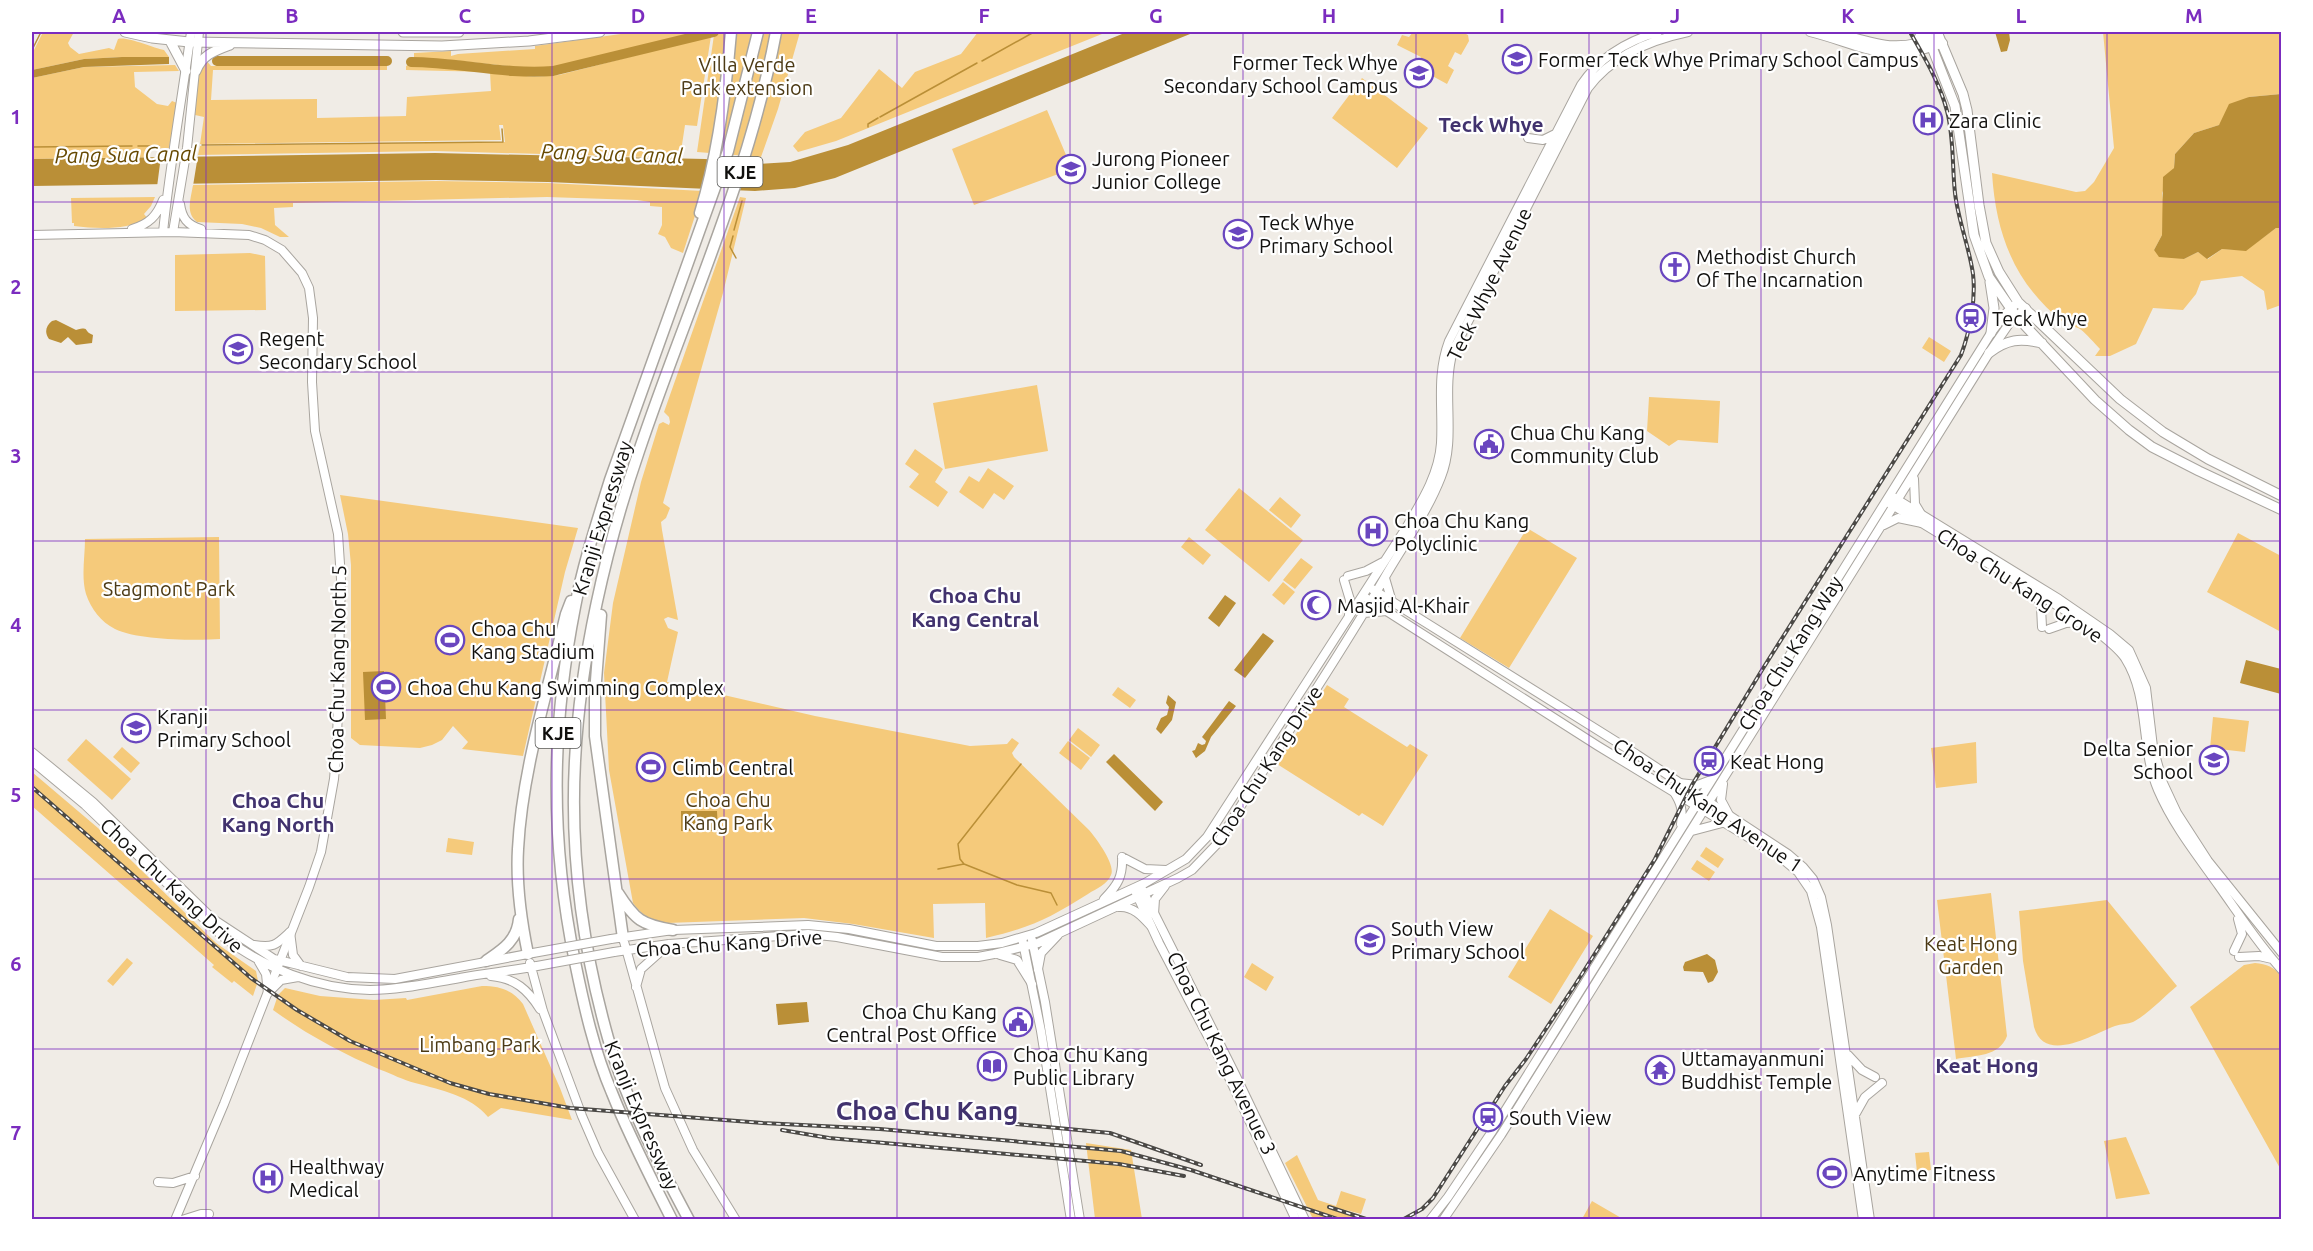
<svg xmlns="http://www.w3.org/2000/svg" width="2313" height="1251" viewBox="0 0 2313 1251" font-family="Ubuntu,sans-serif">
<rect width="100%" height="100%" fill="#f0ece6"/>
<path fill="#f5ca7b" d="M43 32H74L68 43 70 47 79 54 109 48 114 50 118 39C127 36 153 48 164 50L169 57H122L84 59 32 70V54Z
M635 32H664L665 34 704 32 570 65 545 70 441 59H414V53L451 51V56L458 54 535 49V46Z
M728 32H800L778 109 761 157 697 152 714 35Z
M978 32H1107L836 141 798 152 793 146 805 132 841 118 879 69 902 88 915 72 961 54Z
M1413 32H1462L1468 35 1469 41 1461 55 1455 52 1448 66 1454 70 1447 84 1416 67 1421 57 1397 45 1402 35 1409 37Z
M2103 32H2281V94L2249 97 2219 125 2194 133 2175 154 2174 168 2162 193 2164 207 2162 235 2154 250 2184 259 2198 252 2208 259 2222 249 2246 250 2276 228H2281V305L2267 310 2264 291 2242 276 2201 281 2196 294 2183 310 2153 308 2136 344 2110 356H2095L2100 349C2094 343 2087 334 2080 329 2075 326 2068 326 2063 322 2014 283 1996 234 1992 173L2076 192 2085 191 2094 182 2114 148Z
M711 36 697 126 685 125 680 158 435 151 198 155 200 146 505 142 503 125H499L501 140 200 144 204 117 195 115 198 72 205 59 211 66H216L217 63 387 64V70H213L211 100 317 99V118L406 116 407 97 491 91 490 72 406 70V66L410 64 440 65 534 77 559 75Z
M175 65 179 71 134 72 135 87 157 104 168 106 172 101 177 103 169 148 147 149 146 157 32 159V78L84 67Z
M1362 78 1428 128 1397 168 1332 118Z
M1047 110 1072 169 974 205 952 149Z
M437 181 548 183 703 191 683 253 671 248 665 237 658 234 662 225V207L650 206V202L637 200 547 197 293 203V207L274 208 275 225 289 237H280L261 228 242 224 197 222C185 213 191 198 193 185Z
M155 197 151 206 144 214 148 219C126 230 98 229 74 226V223H72L71 198Z
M740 197 746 198 723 293 663 503 670 508 666 518 661 522 662 530 678 620 668 617 664 619 668 628 678 632 667 682 815 716 970 746 1007 744 1012 738 1019 743 1012 753 1014 757 1089 830C1096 838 1116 865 1111 875 1107 885 1097 888 1088 894 1050 918 1030 928 986 938L985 903 933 904 934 938 853 924 804 918 667 923C652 921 642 916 633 903L609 770 604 673 613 603 641 482 659 424 663 422 669 425 670 422 669 417 664 412Z
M250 253 265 256 266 310 175 311V255Z
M1929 337 1951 351 1944 362 1922 348Z
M1037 385 1048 451 945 469 933 403Z
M1649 397 1720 401 1718 443 1678 440 1669 446 1647 431Z
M915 449 943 469 935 482 948 492 938 507 909 487 919 474 905 464Z
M988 468 1014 486 1004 500 994 493 983 509 959 492 969 476 979 482Z
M1239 488 1303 540 1269 582 1205 530Z
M340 495 578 528 565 572 523 756 462 749 468 742 453 726 442 740 432 745 420 748 360 745 351 738V565L348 534Z
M1280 497 1301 515 1291 528 1269 510Z
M1527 528 1577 558 1509 668 1460 638Z
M2238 533 2281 556V632L2207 592Z
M219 537 220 639C195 641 137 640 115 629 101 622 91 609 86 594 81 577 85 557 85 539Z
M1189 537 1211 555 1203 565 1181 547Z
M1301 558 1313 567 1295 589 1283 580Z
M1283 582 1295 592 1284 605 1272 595Z
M1327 685 1349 699 1344 707 1407 747 1410 744 1428 755 1383 826 1362 813 1359 816 1277 764Z
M1118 687 1136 700 1130 708 1112 695Z
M2213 717 2249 721 2245 752 2210 748Z
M1078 728 1100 745 1091 757 1069 740Z
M86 739 131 779 112 800 67 760Z
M1068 741 1090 758 1081 770 1059 753Z
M1976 742 1977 783 1936 788 1931 748Z
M122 747 140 763 131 773 113 757Z
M32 772 98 828 216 943 256 971 258 981 253 996 234 981 232 983 212 967 214 965 32 806Z
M448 838 474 842 472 855 446 852Z
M1706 847 1724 859 1718 868 1700 856Z
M1697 860 1715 872 1709 881 1691 869Z
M1991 893 2007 1036C1999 1057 1976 1055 1956 1059L1937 900Z
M2107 900 2177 986C2165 996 2147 1015 2133 1022 2128 1024 2121 1024 2115 1026 2093 1034 2045 1065 2034 1027L2023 961 2019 911Z
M1550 909 1593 936 1551 1004 1508 977Z
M127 958 133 963 113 986 107 981Z
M1252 963 1274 977 1266 991 1244 977Z
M2255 963C2267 964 2274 967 2281 976V1170L2190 1007 2244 965Z
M482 986C500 986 512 990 523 1004L560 1088 572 1120 501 1108 488 1117C471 1096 441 1090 415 1083 403 1080 392 1074 381 1070 343 1054 306 1034 273 1010L278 995 285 988 320 996 374 1000 406 998 407 1000Z
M2126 1137 2150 1194 2116 1199 2104 1141Z
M1086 1143 1131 1150 1142 1219H1095Z
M1929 1152 1931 1170 1917 1172 1915 1153Z
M1297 1155 1318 1200 1336 1206 1341 1191 1366 1199 1361 1214 1342 1209 1371 1219H1313L1285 1163Z
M1592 1201 1623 1219H1582Z"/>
<path fill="#ba8f37" d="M1127 32H1195L835 178 795 188 755 191 548 182 436 180 32 186V159L435 153 705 159 757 164 790 162 848 145Z
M1995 32H2009L2010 40 2007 51 2001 52Z
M122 57H169V64L84 67 32 78V70L84 59Z
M2281 94V228H2276L2246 251 2222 249 2207 259 2198 252 2184 259 2159 257 2154 250 2162 235 2163 177 2174 168 2175 154 2194 133 2219 125 2229 104 2249 97Z
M56 320 76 330C91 326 82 331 93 335L92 343 76 345 68 337 61 343 49 339C44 332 46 326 52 321Z
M1225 595 1236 603 1219 627 1208 618Z
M1263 633 1274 641 1245 678 1234 670Z
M2246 660 2281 669V694L2240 683Z
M384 671 386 719 365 720 363 672Z
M1168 695 1176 702 1172 720 1161 734 1156 729 1161 718 1167 715 1169 707 1166 703Z
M1229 701 1236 706 1211 737 1205 751 1196 758 1192 751 1195 750 1198 743 1202 745 1205 744 1206 741 1202 737Z
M1114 754 1163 802 1155 811 1106 762Z
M681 811H717L718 831H681Z
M1707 954 1715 960 1718 972 1713 981 1708 983 1703 972 1684 971 1683 967 1685 962Z
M807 1002 809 1022 778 1025 776 1004Z"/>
<path fill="#f0ece6" d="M198 155 193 186 157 187 161 156Z
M710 157 750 160 739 193 703 192Z"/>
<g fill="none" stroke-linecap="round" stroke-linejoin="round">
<path stroke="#ba8f37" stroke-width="1.5" d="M32 50 41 32
M982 61 1034 32
M880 117 977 63
M868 127V124L878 118
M202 145 503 142 502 129
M138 146H159
M32 147 132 146
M734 230 742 201
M733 236 730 247 736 258
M1021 764 958 844 960 859 964 864 1017 885 1051 893 1057 905
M938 869 964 864"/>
<path stroke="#ba8f37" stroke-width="10" d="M217 61H387
M411 62C458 62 506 75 553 71L714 32"/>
<g stroke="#a9a59f" stroke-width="10">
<path id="tertiary" d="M180 204C182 218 187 225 201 229
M132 229C149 224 157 216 163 200
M163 232C170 165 182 98 191 32
M173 232 187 148 199 32
M32 235 173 232 249 235 265 240 282 250 302 273 309 288 313 318 312 382 315 431 338 534 341 579 337 742 334 779 321 852 309 887 224 1104 175 1220
M1893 497 2059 599 2110 634 2129 650 2146 688 2153 747 2163 783 2177 813 2208 861 2282 953
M1889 503 2084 622C2098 633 2115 644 2125 658 2150 697 2140 748 2158 790 2173 825 2197 855 2219 886 2239 914 2258 944 2282 970
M1372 589 1636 754 1788 854 1803 867 1813 879 1821 897 1827 925 1870 1220
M2035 592 2041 607 2042 627
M1366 598 1598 746 1779 856 1798 872 1811 891 1821 927 1863 1220
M2049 629 2066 623 2083 622
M1142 889 1235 1074 1305 1220
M1136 893 1159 943 1225 1069 1296 1220
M1022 938 1041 1031 1071 1220
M1032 940 1045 1002 1080 1220
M2234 951 2242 934 2238 919
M2239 957 2259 956 2272 959
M1848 1055 1862 1070 1875 1077
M1856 1113 1865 1097 1882 1083
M158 1182 173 1183 195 1176
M182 1220 201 1214H209"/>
</g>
<g stroke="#a9a59f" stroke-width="10">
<path id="secondary" d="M1810 32C1862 45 1887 66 1943 43
M1836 32C1875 44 1898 53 1939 36
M1528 138 1543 140 1555 134
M1914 479 1915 504 1921 514
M1884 525 1898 518 1922 523
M1348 576 1366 571 1383 562
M1385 578 1392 602
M1344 580 1350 600 1349 615
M1364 613 1387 611
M32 752 93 802 213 919 274 959 347 977 395 979 533 953
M32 761 85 805 222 936C264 968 316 989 370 990 400 990 430 983 460 978 485 973 511 971 537 966
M1679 783 1698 785 1711 780
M1723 784 1721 800 1729 815
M1674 792C1681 803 1683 810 1681 824
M1692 831 1726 822
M1122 857 1145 869 1166 870
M1104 899C1118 885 1123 876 1122 857
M1119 907C1133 906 1142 916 1151 926
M1154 914 1155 899 1165 886
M290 932 293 955 301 966
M623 938 665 1088 693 1150 736 1220
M611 939 673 930 808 925 849 929 936 946H978L1002 943 1036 933 1145 883 1186 859 1207 837 1406 528C1422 501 1439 474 1441 443 1443 407 1436 376 1449 341L1581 85C1599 58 1627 41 1658 32
M254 945C274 948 276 945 290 932
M614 952 669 944 808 934 837 937 942 957H978L994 954 1038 943 1178 878 1192 870 1217 844C1272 754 1333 668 1385 577 1404 544 1427 513 1441 477 1457 437 1441 393 1453 351L1588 88C1611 57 1650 40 1688 32
M1000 955 1017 960 1032 984
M259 962 266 974 268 993
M530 963 543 1011 582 1116 598 1153 635 1220
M1038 969 1041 953 1058 935
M491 976C515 978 528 990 540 1009
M636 987 641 969 669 944
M268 993 281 980 298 977
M1430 1220 1448 1197 1493 1130 1991 333 2005 314 2016 304
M1443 1220 1501 1135 1989 353 2011 321 2026 308"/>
</g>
<g stroke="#a9a59f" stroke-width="11">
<path id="primary" d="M125 32 152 38 189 42 442 46 529 41 600 32
M403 32H459
M1926 32 1955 106 1974 235 1989 277 2016 316 2095 400 2129 430 2152 447 2199 471 2282 510
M1937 32 1963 94 1967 110 1979 205 1986 243 1999 272 2018 302 2120 399 2163 432 2208 459 2282 496
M170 41 186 71
M1916 44 1922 32
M196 71C202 55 214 51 230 45
M1990 282 1994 308 1991 333
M1989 353C2007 339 2020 338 2042 343"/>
</g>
<g stroke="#a9a59f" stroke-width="13">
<path id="motorway" d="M700 213C718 155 726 92 731 32
M601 615 595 694V736L623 938
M618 893C635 920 642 925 673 930
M528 954C521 920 516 883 518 849 522 770 548 690 566 614L571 601
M486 961C502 950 517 941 519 919
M672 1220C651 1178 629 1136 612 1093 594 1051 584 1006 575 962 550 840 551 729 575 607 583 564 597 522 610 480L728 151 758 32
M689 1220C658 1162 626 1102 608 1038 583 949 570 854 575 761 580 659 606 547 639 451 686 311 749 177 776 32"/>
</g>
<use href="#tertiary" stroke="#fff" stroke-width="8"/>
<use href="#secondary" stroke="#fff" stroke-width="8"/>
<use href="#primary" stroke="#fff" stroke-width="9"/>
<use href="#motorway" stroke="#fff" stroke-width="10"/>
<g stroke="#4b4946" stroke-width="4">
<path id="rail" d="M32 787 251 978 297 1010 350 1041 450 1083 489 1094 570 1108 763 1123 880 1129 1121 1151 1191 1170 1340 1220
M1015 1124 1110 1133 1201 1165
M782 1130 829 1138 1119 1164 1184 1176
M1329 1207 1369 1220
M1402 1220 1422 1209 1433 1198 1505 1086 1526 1059 1575 985 1655 859 1692 785 1762 670 1961 355C1970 331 1976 299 1973 274 1969 246 1958 220 1955 193 1952 166 1954 137 1947 111 1940 83 1924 57 1910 32"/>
</g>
<use href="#rail" stroke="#fff" stroke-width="1.5" stroke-dasharray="4.5" stroke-linecap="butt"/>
<g stroke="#a9a59f" stroke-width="10" stroke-linecap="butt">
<path id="secondary-bridge" d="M533 953 611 939
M537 966 614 952"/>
</g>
<use href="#secondary-bridge" stroke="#fff" stroke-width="8"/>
</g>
<path fill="none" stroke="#7b2cbf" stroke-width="1.5" stroke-opacity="0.55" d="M206 32V1220M379 32V1220M552 32V1220M724 32V1220M897 32V1220M1070 32V1220M1243 32V1220M1416 32V1220M1589 32V1220M1761 32V1220M1934 32V1220M2107 32V1220M32 202H2282M32 372H2282M32 541H2282M32 710H2282M32 879H2282M32 1049H2282"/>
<defs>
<g id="school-ring" transform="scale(1.5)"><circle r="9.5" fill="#fff" stroke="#6946bf" stroke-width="1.5"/><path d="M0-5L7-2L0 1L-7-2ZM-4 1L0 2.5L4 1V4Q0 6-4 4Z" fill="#6946bf"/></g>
<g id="hospital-ring" transform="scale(1.5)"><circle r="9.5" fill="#fff" stroke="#6946bf" stroke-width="1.5"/><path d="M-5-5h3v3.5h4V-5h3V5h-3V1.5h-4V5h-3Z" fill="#6946bf"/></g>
<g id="university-ring" transform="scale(1.5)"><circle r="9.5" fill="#fff" stroke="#6946bf" stroke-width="1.5"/><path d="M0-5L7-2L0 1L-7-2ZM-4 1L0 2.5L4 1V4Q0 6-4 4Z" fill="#6946bf"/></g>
<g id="church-ring" transform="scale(1.5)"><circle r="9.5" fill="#fff" stroke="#6946bf" stroke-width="1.5"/><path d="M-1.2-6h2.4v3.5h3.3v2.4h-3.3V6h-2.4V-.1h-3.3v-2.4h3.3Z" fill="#6946bf"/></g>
<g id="station-ring" transform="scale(1.5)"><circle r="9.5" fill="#fff" stroke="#6946bf" stroke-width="1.5"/><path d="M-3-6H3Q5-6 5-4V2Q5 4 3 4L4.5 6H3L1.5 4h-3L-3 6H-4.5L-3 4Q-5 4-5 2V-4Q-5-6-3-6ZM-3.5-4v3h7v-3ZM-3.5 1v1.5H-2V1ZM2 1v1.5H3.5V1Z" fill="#6946bf"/></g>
<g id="civic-ring" transform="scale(1.5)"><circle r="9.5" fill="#fff" stroke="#6946bf" stroke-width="1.5"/><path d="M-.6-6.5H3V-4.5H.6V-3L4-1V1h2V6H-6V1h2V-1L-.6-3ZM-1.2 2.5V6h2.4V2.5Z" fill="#6946bf"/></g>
<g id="mosque-ring" transform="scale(1.5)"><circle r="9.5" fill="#fff" stroke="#6946bf" stroke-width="1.5"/><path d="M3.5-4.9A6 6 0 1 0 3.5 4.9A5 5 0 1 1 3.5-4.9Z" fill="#6946bf"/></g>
<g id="stadium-ring" transform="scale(1.5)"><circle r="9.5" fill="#fff" stroke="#6946bf" stroke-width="1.5"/><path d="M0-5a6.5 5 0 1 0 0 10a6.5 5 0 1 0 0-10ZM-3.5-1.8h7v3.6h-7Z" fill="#6946bf"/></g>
<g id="library-ring" transform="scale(1.5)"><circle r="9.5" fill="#fff" stroke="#6946bf" stroke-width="1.5"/><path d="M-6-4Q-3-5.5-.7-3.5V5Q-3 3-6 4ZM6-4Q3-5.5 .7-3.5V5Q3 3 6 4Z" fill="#6946bf"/></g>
<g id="temple-ring" transform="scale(1.5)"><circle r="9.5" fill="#fff" stroke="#6946bf" stroke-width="1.5"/><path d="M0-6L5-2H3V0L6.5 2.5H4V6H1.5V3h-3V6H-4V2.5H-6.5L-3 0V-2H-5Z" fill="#6946bf"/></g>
</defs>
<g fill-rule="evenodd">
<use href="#school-ring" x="1517" y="59"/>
<use href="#school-ring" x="1419" y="73"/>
<use href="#hospital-ring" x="1928" y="120"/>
<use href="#university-ring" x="1071" y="169"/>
<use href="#school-ring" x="1238" y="234"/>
<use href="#church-ring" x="1675" y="267"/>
<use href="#station-ring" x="1971" y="318"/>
<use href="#school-ring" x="238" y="349"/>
<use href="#civic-ring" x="1489" y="444"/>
<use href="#hospital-ring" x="1373" y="531"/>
<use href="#mosque-ring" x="1316" y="605"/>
<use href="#stadium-ring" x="450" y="640"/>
<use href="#stadium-ring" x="386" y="687"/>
<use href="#school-ring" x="136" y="728"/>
<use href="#school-ring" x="2214" y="760"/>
<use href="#station-ring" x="1709" y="761"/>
<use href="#stadium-ring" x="651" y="767"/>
<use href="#school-ring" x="1370" y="940"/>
<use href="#civic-ring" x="1018" y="1022"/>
<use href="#library-ring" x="992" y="1066"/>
<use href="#temple-ring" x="1660" y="1070"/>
<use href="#station-ring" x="1488" y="1117"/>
<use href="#stadium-ring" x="1832" y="1173"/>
<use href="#hospital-ring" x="268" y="1178"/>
</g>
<g text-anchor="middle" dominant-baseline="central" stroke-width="4.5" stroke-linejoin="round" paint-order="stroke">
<g fill="#fff" stroke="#585856" stroke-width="1.5">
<rect x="717.5" y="157" width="45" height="30" rx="4.5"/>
<rect x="535.5" y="718" width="45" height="30" rx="4.5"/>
</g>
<g font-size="18" font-weight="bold" fill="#11100e">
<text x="740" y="172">KJE</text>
<text x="558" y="733">KJE</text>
</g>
<g font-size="20" fill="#11100e" stroke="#fff" text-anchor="start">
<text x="1538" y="59">Former Teck Whye Primary School Campus</text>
<text x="1398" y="62" text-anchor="end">Former Teck Whye<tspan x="1398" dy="23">Secondary School Campus</tspan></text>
<text x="1949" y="120">Zara Clinic</text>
<text x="1092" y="158">Jurong Pioneer<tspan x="1092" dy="23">Junior College</tspan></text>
<text x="1259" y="222">Teck Whye<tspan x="1259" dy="23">Primary School</tspan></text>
<text x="1696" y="256">Methodist Church<tspan x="1696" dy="23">Of The Incarnation</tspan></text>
<text x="1992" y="318">Teck Whye</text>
<text x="259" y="338">Regent<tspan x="259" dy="23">Secondary School</tspan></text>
<text x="1510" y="432">Chua Chu Kang<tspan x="1510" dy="23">Community Club</tspan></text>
<text x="1394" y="520">Choa Chu Kang<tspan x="1394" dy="23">Polyclinic</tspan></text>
<text x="1337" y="605">Masjid Al-Khair</text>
<text x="471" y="628">Choa Chu<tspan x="471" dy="23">Kang Stadium</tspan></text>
<text x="407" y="687">Choa Chu Kang Swimming Complex</text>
<text x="157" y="716">Kranji<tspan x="157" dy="23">Primary School</tspan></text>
<text x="2193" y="748" text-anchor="end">Delta Senior<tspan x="2193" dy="23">School</tspan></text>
<text x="1730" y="761">Keat Hong</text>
<text x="672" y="767">Climb Central</text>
<text x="1391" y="928">South View<tspan x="1391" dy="23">Primary School</tspan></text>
<text x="997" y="1011" text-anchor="end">Choa Chu Kang<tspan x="997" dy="23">Central Post Office</tspan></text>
<text x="1013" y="1054">Choa Chu Kang<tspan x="1013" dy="23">Public Library</tspan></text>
<text x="1681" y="1058">Uttamayanmuni<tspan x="1681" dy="23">Buddhist Temple</tspan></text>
<text x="1509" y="1117">South View</text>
<text x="289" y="1166">Healthway<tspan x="289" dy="23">Medical</tspan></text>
<text x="1853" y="1173">Anytime Fitness</text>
</g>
<g font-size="20" fill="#4c3a15" stroke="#fff">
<text x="747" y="64">Villa Verde<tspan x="747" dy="23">Park extension</tspan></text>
<text x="169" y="588">Stagmont Park</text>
<text x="728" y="799">Choa Chu<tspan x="728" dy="23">Kang Park</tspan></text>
<text x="1971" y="943">Keat Hong<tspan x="1971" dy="23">Garden</tspan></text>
<text x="480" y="1044">Limbang Park</text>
</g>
<g font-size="20" fill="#11100e" stroke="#fff">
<text transform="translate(1489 284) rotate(-64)">Teck Whye Avenue</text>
<text transform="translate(602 518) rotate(-73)">Kranji Expressway</text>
<text transform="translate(2020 585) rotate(33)">Choa Chu Kang Grove</text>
<text transform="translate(1790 653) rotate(-58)">Choa Chu Kang Way</text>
<text transform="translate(337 669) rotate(-89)">Choa Chu Kang North 5</text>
<text transform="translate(1266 766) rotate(-57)">Choa Chu Kang Drive</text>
<text transform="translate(1708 805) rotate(34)">Choa Chu Kang Avenue 1</text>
<text transform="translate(172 885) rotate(43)">Choa Chu Kang Drive</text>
<text transform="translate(729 943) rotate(-4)">Choa Chu Kang Drive</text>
<text transform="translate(1222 1053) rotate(64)">Choa Chu Kang Avenue 3</text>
<text transform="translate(642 1115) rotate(67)">Kranji Expressway</text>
</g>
<g font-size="21" font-weight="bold" fill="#41326e" stroke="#fff">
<text x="1491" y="124">Teck Whye</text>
<text x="975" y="595">Choa Chu<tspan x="975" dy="24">Kang Central</tspan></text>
<text x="278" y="800">Choa Chu<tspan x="278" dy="24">Kang North</tspan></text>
<text x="1987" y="1065">Keat Hong</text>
</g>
<g font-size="21" font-style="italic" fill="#674901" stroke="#fff">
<text transform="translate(612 153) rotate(2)">Pang Sua Canal</text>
<text transform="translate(126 154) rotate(-1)">Pang Sua Canal</text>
</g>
<g font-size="26" font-weight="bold" fill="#41326e" stroke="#fff">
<text x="927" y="1110">Choa Chu Kang</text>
</g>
</g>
<rect width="2313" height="1251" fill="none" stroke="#ffffff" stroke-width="66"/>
<rect x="33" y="33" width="2247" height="1185" fill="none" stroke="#7b2cbf" stroke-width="2"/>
<g font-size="20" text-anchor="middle" font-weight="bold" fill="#7b2cbf">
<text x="119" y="23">A</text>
<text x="292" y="23">B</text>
<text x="465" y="23">C</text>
<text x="638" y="23">D</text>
<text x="811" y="23">E</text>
<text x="984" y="23">F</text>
<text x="1156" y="23">G</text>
<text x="1329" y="23">H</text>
<text x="1502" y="23">I</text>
<text x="1675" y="23">J</text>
<text x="1848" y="23">K</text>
<text x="2021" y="23">L</text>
<text x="2194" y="23">M</text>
<text x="16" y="124">1</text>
<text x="16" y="294">2</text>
<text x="16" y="463">3</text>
<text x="16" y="632">4</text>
<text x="16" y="802">5</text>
<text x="16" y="971">6</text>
<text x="16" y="1140">7</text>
</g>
</svg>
